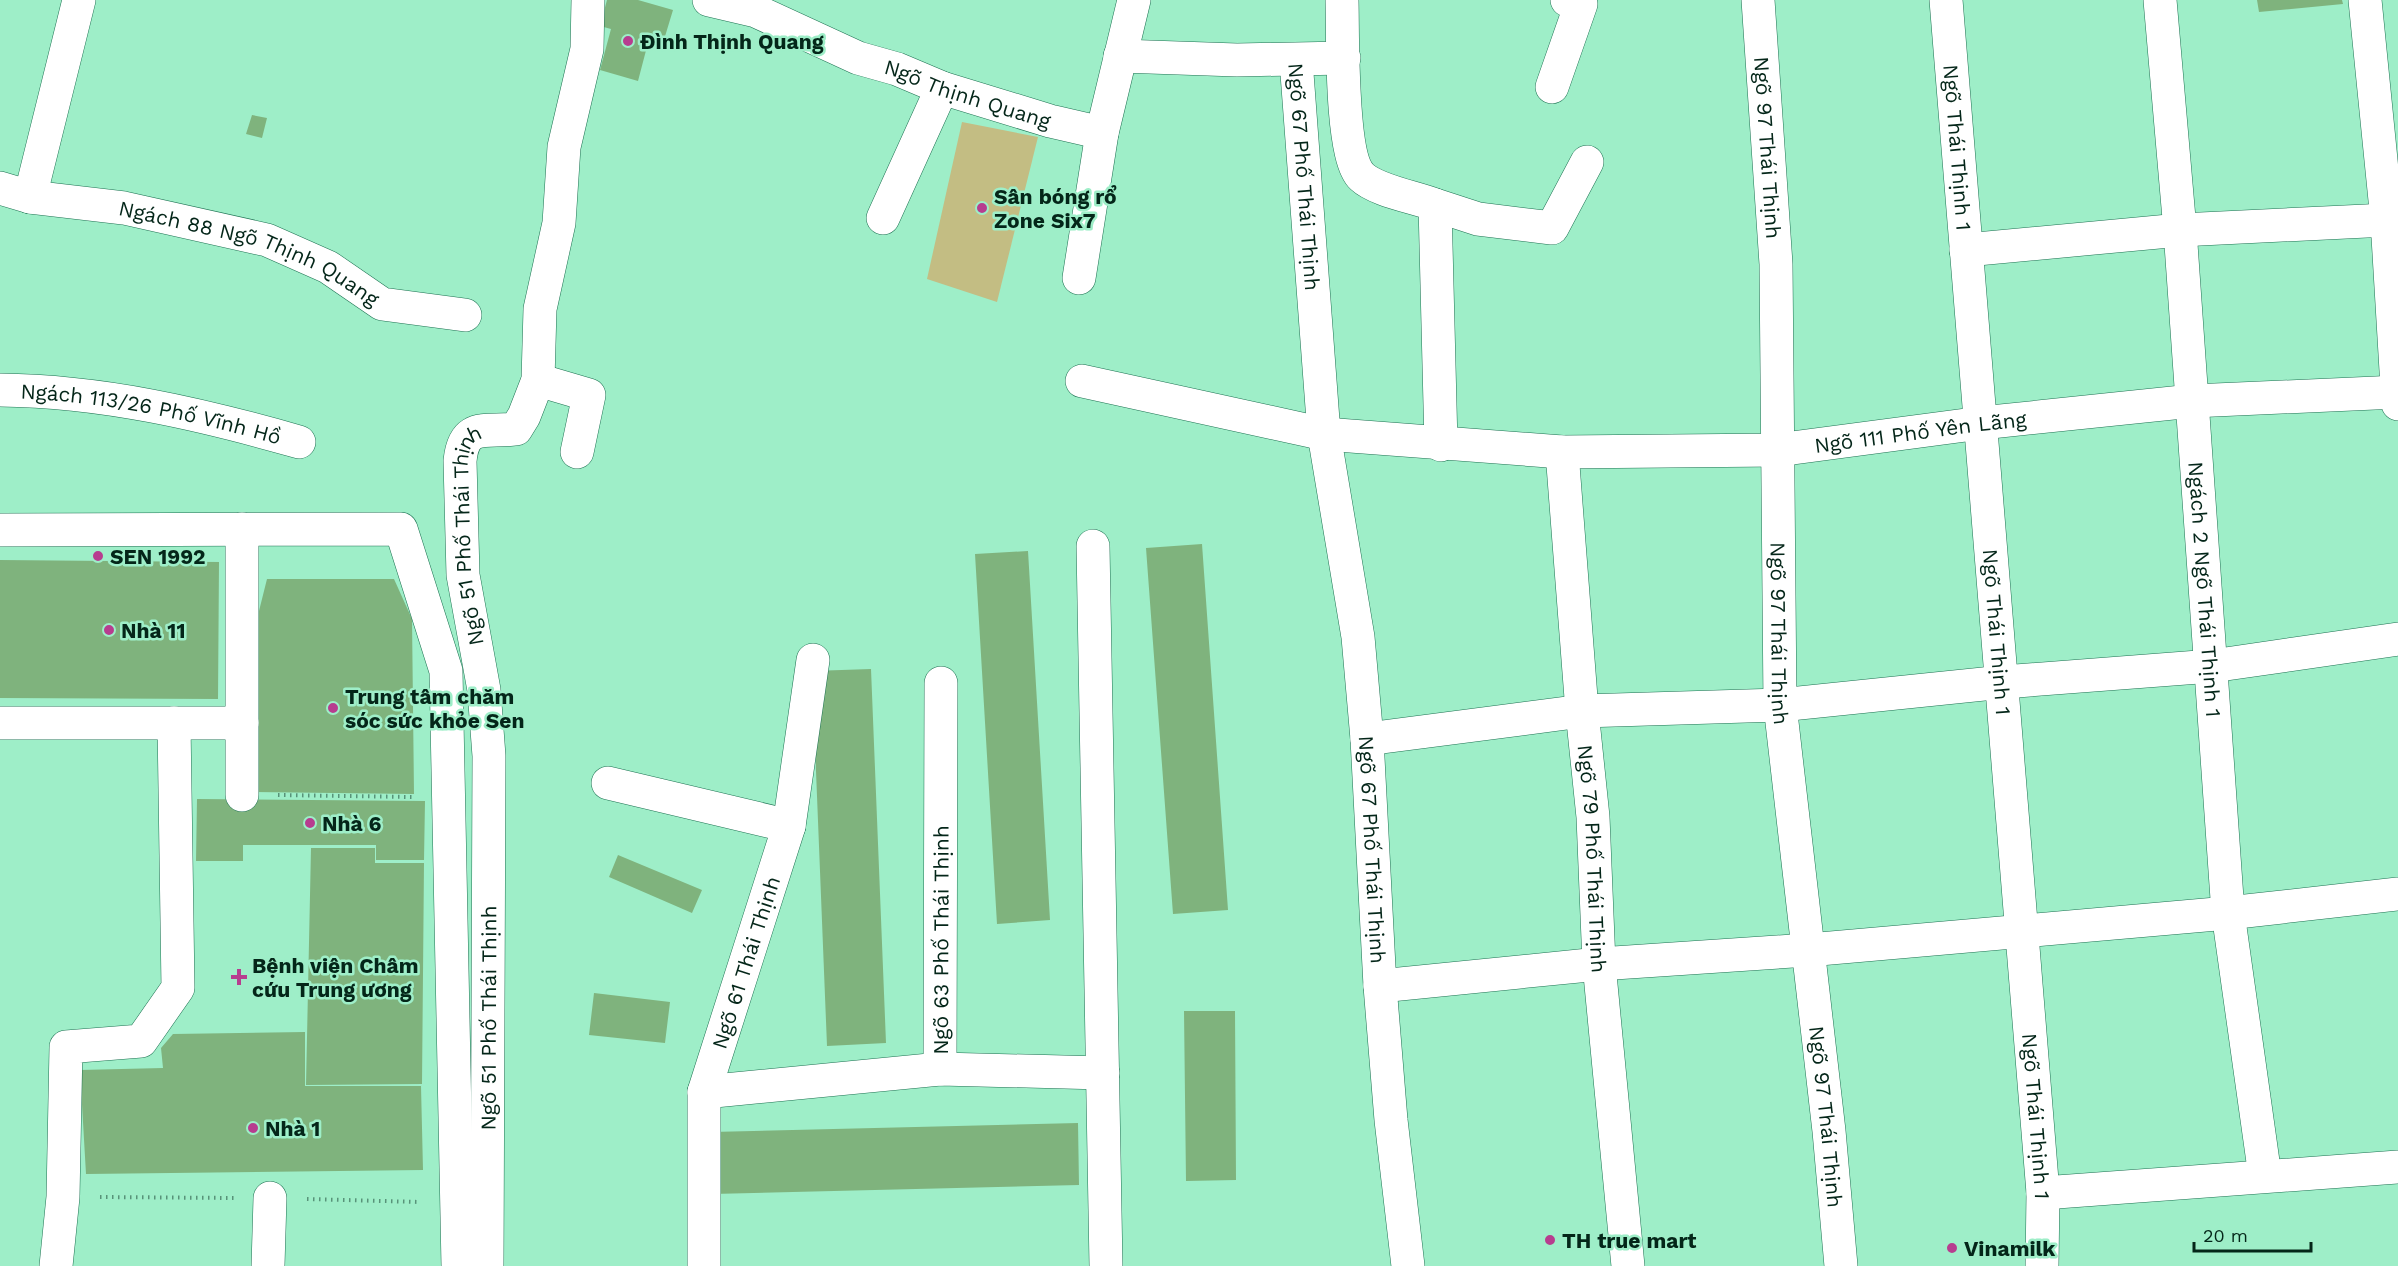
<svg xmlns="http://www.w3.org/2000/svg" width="2398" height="1266" viewBox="0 0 2398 1266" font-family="'Work Sans',sans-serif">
<rect width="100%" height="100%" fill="#9eeec8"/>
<path fill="#c3bd83" d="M962 122 1038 137 997 302 927 279Z"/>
<path fill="#7fb37d" d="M607 0H638L673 10 663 43 649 39 638 81 600 70 611 29 600 26Z
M2257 0H2342L2343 4 2259 12Z
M252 115 267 118 262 138 246 134Z
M1202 544 1228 910 1173 914 1146 548Z
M1028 551 1050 920 997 924 975 554Z
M0 560 219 562 218 699 0 698Z
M267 579H394L412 619 414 794 252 792 256 623Z
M871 669 886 1043 827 1046 812 671Z
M197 799 425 801 424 860H376V845H243V861H196Z
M311 848H375V863H424L422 1084 306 1085Z
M618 855 702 890 692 913 609 877Z
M594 993 670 1002 665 1043 589 1035Z
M1184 1011H1235L1236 1180 1186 1181Z
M305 1032V1086H421L423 1170 86 1174 80 1070 163 1068 161 1048 173 1034Z
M1078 1123 1079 1185 712 1194 711 1132Z"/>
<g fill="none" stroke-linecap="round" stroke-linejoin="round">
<g stroke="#1d7252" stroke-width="34">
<g id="minor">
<path id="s1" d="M709 0 756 11 858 58 897 69 942 88 1050 121 1102 133"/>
<path d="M1342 0C1343 33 1340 157 1362 177 1377 191 1415 197 1435 205L1441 445"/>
<path id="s2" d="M1758 0 1776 264 1780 705 1829 1131 1841 1266"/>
<path id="s3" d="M1946 0 2043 1193 2042 1266"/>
<path id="s4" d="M2160 0 2180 230 2228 913 2265 1176"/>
<path d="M2365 0 2387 220 2398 404"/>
<path d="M1120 56 1237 60 1344 58"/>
<path id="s5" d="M1296 60 1324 434 1358 637 1367 739 1380 986 1391 1120 1408 1266"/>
<path d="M1552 87 1581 4 1567 0"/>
<path id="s6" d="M0 188 30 197 124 208 267 240 328 267 382 304 465 315"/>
<path d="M30 197 79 0"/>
<path d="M1435 205 1478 219 1552 228 1587 162"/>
<path d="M883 218 942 88"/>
<path d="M1966 250 2180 230 2387 220"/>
<path d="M1079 278 1102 133 1134 0"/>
<path d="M538 380 589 395 577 452"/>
<path id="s7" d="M1082 381 1324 434 1562 452 1778 450 1981 423 2192 401 2398 392"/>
<path id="s8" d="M0 390C102 391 201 414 299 442"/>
<path id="s9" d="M1562 452 1582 711 1593 817 1599 964 1628 1266"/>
<path d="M242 529V795"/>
<path d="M0 530 401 529 446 671 458 1266"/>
<path d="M1093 546 1106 1266"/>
<path d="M0 723H174L178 988 141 1041 66 1047 63 1197 56 1266"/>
<path d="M174 723H242"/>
<path d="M1367 739 1582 711 1780 705 2003 682 2212 666 2398 639"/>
<path d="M608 783 789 826"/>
<path d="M1380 986 1599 964 1808 950 2228 913 2398 894"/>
<path id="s10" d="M940 1069 941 683"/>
<path d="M704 1092 940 1069 1103 1073"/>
<path d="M2043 1193 2398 1167"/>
<path d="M268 1266 270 1198"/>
<path id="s11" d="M487 1266 489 756 484 690 463 575 460 461C464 421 486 433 516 429L524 416 538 380 540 309 559 223 564 147 587 49 588 0"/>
<path id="s12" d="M704 1266V1092L789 826 813 660"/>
</g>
</g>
<path stroke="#589379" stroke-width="4" stroke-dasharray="1.5 4.5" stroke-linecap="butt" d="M278 795 412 797
M100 1197 234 1198
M307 1199 420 1202"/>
<use href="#minor" stroke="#fff" stroke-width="33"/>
</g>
<g fill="#b73d8f" stroke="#9eeec8" stroke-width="2">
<circle cx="628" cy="41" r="6"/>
<circle cx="982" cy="208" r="6"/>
<circle cx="98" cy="556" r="6"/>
<circle cx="109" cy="630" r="6"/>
<circle cx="333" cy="708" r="6"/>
<circle cx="310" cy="823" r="6"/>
<path d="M236 968h6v6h6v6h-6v6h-6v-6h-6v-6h6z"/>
<circle cx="253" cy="1128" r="6"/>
<circle cx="1550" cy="1240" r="6"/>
<circle cx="1952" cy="1248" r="6"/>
</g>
<g text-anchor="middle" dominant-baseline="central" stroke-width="5" stroke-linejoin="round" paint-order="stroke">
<g font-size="21" font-weight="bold" fill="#042619" stroke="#9eeec8" text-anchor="start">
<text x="640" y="41">Đình Thịnh Quang</text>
<text x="994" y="196">Sân bóng rổ<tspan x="994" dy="24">Zone Six7</tspan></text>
<text x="110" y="556">SEN 1992</text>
<text x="121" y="630">Nhà 11</text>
<text x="345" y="696">Trung tâm chăm<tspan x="345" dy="24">sóc sức khỏe Sen</tspan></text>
<text x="322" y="823">Nhà 6</text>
<text x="252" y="965">Bệnh viện Châm<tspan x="252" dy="24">cứu Trung ương</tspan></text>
<text x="265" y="1128">Nhà 1</text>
<text x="1562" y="1240">TH true mart</text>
<text x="1964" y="1248">Vinamilk</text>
</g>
<g font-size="21" fill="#042619" stroke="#9eeec8">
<text stroke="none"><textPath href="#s1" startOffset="276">Ngõ Thịnh Quang</textPath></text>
<text stroke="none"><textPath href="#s2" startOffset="148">Ngõ 97 Thái Thịnh</textPath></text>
<text stroke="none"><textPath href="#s3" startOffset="148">Ngõ Thái Thịnh 1</textPath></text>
<text stroke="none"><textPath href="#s5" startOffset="117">Ngõ 67 Phố Thái Thịnh</textPath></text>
<text stroke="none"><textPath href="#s6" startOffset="260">Ngách 88 Ngõ Thịnh Quang</textPath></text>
<text stroke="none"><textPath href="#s8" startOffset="153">Ngách 113/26 Phố Vĩnh Hồ</textPath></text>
<text stroke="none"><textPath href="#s7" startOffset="846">Ngõ 111 Phố Yên Lãng</textPath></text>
<text stroke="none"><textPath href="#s11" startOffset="734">Ngõ 51 Phố Thái Thịnh</textPath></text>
<text stroke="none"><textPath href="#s4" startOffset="591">Ngách 2 Ngõ Thái Thịnh 1</textPath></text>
<text stroke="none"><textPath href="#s3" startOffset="634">Ngõ Thái Thịnh 1</textPath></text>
<text stroke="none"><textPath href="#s2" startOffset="634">Ngõ 97 Thái Thịnh</textPath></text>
<text stroke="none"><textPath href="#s5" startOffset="794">Ngõ 67 Phố Thái Thịnh</textPath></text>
<text stroke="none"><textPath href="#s9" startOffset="408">Ngõ 79 Phố Thái Thịnh</textPath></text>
<text stroke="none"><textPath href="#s10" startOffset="129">Ngõ 63 Phố Thái Thịnh</textPath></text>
<text stroke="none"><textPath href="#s12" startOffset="310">Ngõ 61 Thái Thịnh</textPath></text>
<text stroke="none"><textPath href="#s11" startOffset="248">Ngõ 51 Phố Thái Thịnh</textPath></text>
<text stroke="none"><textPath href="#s3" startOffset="1120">Ngõ Thái Thịnh 1</textPath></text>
<text stroke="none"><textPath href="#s2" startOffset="1120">Ngõ 97 Thái Thịnh</textPath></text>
</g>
</g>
<path d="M2194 1242v9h117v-9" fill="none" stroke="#042619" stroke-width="3"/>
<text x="2203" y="1242" font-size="18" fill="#042619" stroke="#9eeec8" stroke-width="4.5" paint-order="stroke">20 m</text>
</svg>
